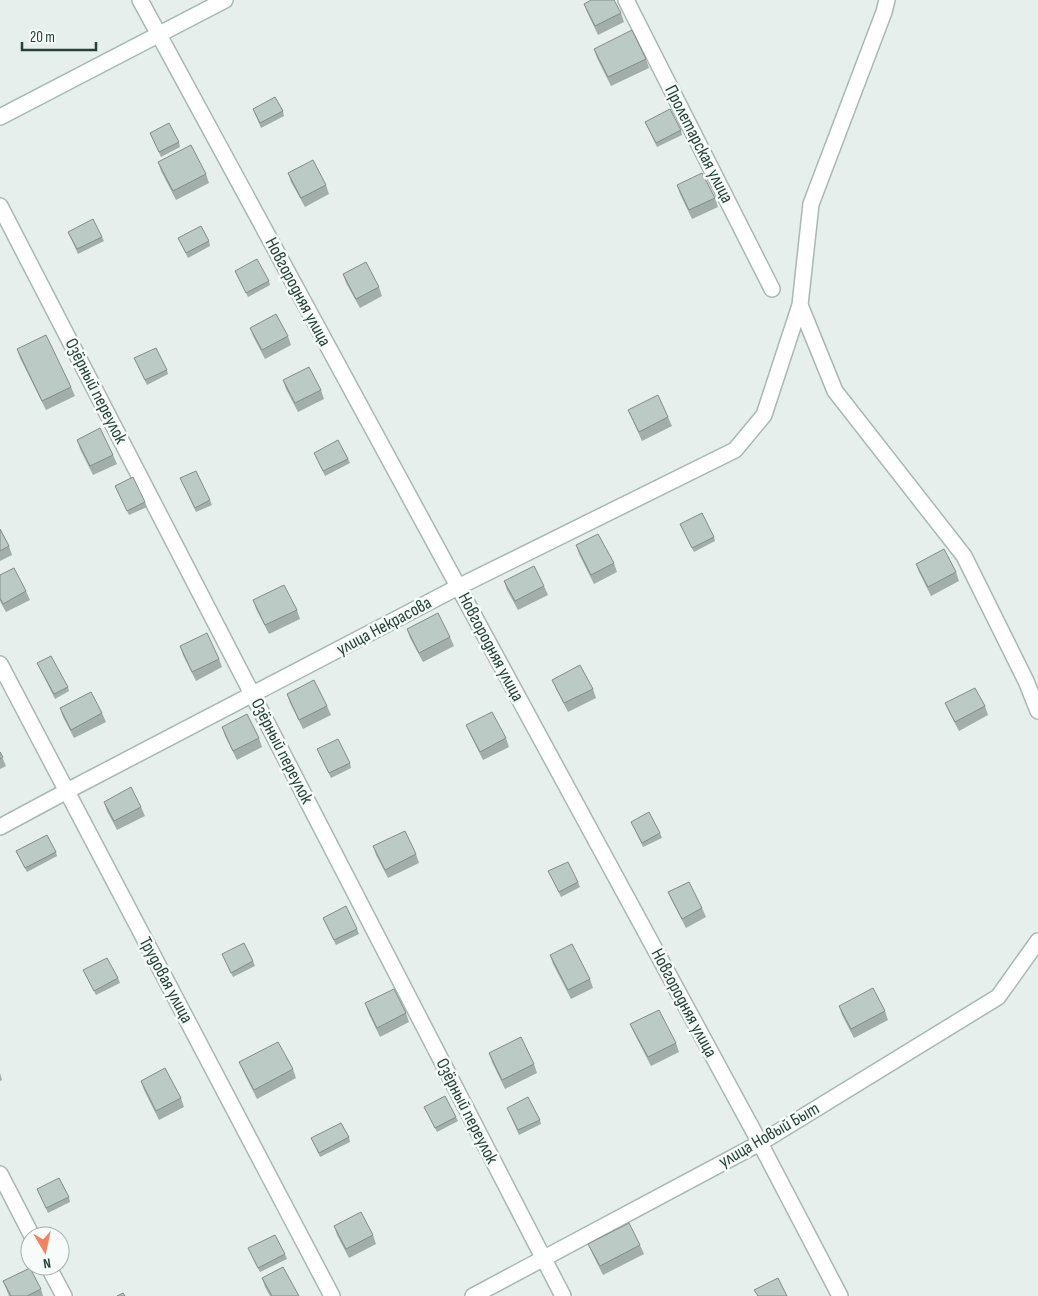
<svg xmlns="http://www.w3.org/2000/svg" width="1038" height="1296" viewBox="0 0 1038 1296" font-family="'Sofia Sans Condensed',sans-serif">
<rect width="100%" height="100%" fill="#e6efeb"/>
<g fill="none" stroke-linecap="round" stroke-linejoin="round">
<g stroke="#a8b8b2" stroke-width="18">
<path id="minor" d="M140 0 760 1143 840 1296
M626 0 772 289
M887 0 884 12 811 204 800 305 835 391 964 556 1026 681 1038 711
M0 206 563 1296
M0 664 332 1296
M0 827 67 791 458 587 735 450 764 415 800 305
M0 1174 32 1236
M48 1266 64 1296
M473 1296 760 1143 998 997 1038 941"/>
</g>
<g stroke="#a4bbb3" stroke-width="18">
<path id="secondary" d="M0 117 225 0"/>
</g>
<use href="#minor" stroke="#fff" stroke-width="15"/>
<use href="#secondary" stroke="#fff" stroke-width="15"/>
</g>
<path fill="#a1aea9" d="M584 4 621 13 624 22 598 35 587 12Z
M594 49 646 59 649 68 611 86 597 58Z
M253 109 283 111 284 116 261 128Z
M645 122 681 130 682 135 657 147Z
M150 133 179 142 180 147 161 157Z
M158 162 206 174 209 183 176 200 161 171Z
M288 173 326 185 329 194 305 207 291 182Z
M677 185 715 198 718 207 692 219 680 194Z
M68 232 102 237 104 241 78 254Z
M178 238 209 241 210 246 188 258Z
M235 271 269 281 270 285 248 297Z
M343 274 379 287 382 296 360 308 346 283Z
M250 328 288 336 291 345 265 359 253 336Z
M17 349 71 387 75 396 46 410 20 358Z
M134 358 167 370 168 374 147 385Z
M283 380 321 390 324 399 298 412 286 389Z
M628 410 668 417 672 426 642 441 632 419Z
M77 440 113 455 117 464 93 475 80 449Z
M314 453 348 459 350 463 325 476Z
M180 478 210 500 212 505 196 512Z
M115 486 145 502 147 507 129 515Z
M680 524 714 537 715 541 694 552Z
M0 529 9 546 12 555 0 561Z
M576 545 614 563 617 572 594 584 579 554Z
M916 564 956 572 959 581 931 596 919 572Z
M0 575 26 591 30 600 6 612 0 601Z
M504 581 544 586 548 595 518 610 507 590Z
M253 600 297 610 300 619 269 634 256 609Z
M407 629 450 637 454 646 423 662 410 638Z
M180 646 219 659 222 667 196 681 183 655Z
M37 663 68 687 69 691 55 699Z
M552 680 593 689 596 698 568 712 556 689Z
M287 694 327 706 331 715 303 729 290 703Z
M945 703 985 706 988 715 959 731 949 712Z
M60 708 102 713 106 722 74 738 63 717Z
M466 725 506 738 509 747 483 760 470 734Z
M222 727 259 738 262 747 237 760 225 736Z
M317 749 350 763 351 768 331 778Z
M0 752 6 766 0 769Z
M104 802 141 807 145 816 117 830 107 811Z
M631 822 660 833 662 838 643 847Z
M373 846 416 854 419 863 388 878 376 855Z
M16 851 56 852 57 856 27 872Z
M548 871 578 882 580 887 561 897Z
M668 892 702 908 706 917 686 928 672 901Z
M323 918 357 929 359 934 336 945Z
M222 954 253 961 255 966 233 977Z
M550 955 590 979 593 988 571 999 553 964Z
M83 970 118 978 120 983 96 995Z
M365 1003 406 1013 409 1022 380 1037 368 1012Z
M839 1006 885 1011 888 1020 854 1038 842 1015Z
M630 1024 676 1043 679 1052 651 1066 634 1033Z
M489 1053 534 1064 537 1073 505 1089 492 1062Z
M239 1062 293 1069 296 1078 257 1099 243 1071Z
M0 1073 2 1080 0 1081Z
M141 1081 181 1098 184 1107 159 1120 144 1090Z
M424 1107 456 1117 458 1121 437 1132Z
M507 1108 540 1120 541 1124 519 1135Z
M349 1137 350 1142 320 1157 311 1138Z
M37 1189 69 1197 70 1202 48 1213Z
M334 1226 373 1235 376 1244 349 1258 337 1235Z
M588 1244 640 1245 644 1254 603 1275 592 1253Z
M248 1248 285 1254 287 1259 260 1272Z
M262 1278 299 1296H270L265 1287Z
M3 1281 41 1289 43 1296H9Z"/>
<path fill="#bbcac4" stroke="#838d89" d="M591 0H614L621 13 595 26 584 4Z
M632 30 646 59 608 77 594 49Z
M275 97 283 111 260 123 253 109Z
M670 109 681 130 656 143 645 122Z
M169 123 179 142 159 152 150 133Z
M191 145 206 174 173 191 158 162Z
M313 160 326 185 301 198 288 173Z
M702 173 715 198 689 210 677 185Z
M93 219 102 237 77 249 68 232Z
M201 226 209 241 186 253 178 238Z
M257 259 269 281 246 293 235 271Z
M366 262 379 287 356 299 343 274Z
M276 314 288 336 262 350 250 328Z
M46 335 71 387 42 401 17 349Z
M156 348 167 370 145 380 134 358Z
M309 367 321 390 295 403 283 380Z
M658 395 668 417 639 432 628 410Z
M100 428 113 455 90 466 77 440Z
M338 440 348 459 323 471 314 453Z
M196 471 210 500 195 508 180 478Z
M133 477 145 502 127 511 115 486Z
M702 513 714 537 692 548 680 524Z
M0 529 9 546 0 551Z
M598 534 614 563 591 575 576 545Z
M944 549 956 572 928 587 916 564Z
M534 566 544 586 515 601 504 581Z
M14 568 26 591 3 604 0 598V575Z
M284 585 297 610 265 625 253 600Z
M438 613 450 637 419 653 407 629Z
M207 633 219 659 192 672 180 646Z
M51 656 68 687 54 694 37 663Z
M580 665 593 689 564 703 552 680Z
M314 680 327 706 299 720 287 694Z
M975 688 985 706 955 722 945 703Z
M91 692 102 713 71 730 60 708Z
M492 712 506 738 480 752 466 725Z
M247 714 259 738 233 751 222 727Z
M338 739 350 763 329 773 317 749Z
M0 752 3 757 0 759Z
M131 787 141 807 114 821 104 802Z
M649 812 660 833 642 843 631 822Z
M405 831 416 854 385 870 373 846Z
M47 835 56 852 25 868 16 851Z
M568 862 578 882 559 892 548 871Z
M689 882 702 908 682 919 668 892Z
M346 906 357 929 334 940 323 918Z
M244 943 253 961 231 973 222 954Z
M572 944 590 979 568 990 550 955Z
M107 958 118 978 94 991 83 970Z
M873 988 885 1011 851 1029 839 1006Z
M394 989 406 1013 377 1028 365 1003Z
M659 1010 676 1043 648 1057 630 1024Z
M521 1037 534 1064 502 1080 489 1053Z
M278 1042 293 1069 254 1090 239 1062Z
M165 1068 181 1098 156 1111 141 1081Z
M445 1096 456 1117 435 1128 424 1107Z
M528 1097 540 1120 518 1130 507 1108Z
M341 1123 349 1137 319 1153 311 1138Z
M59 1178 69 1197 46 1208 37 1189Z
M361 1212 373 1235 346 1249 334 1226Z
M629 1223 640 1245 600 1266 588 1244Z
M275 1235 285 1254 258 1268 248 1248Z
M283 1267 299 1296H272L262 1278Z
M30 1268 41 1289 27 1296H11L3 1281Z
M778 1278 787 1296H758L754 1290Z
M123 1293 125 1296H117Z"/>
<g text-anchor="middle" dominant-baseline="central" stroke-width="5" stroke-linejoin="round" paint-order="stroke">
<g font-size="18" fill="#24423a" stroke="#f7fbf9">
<text transform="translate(699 144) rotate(63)">Пролетарская улица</text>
<text transform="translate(298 292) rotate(62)">Новгородняя улица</text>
<text transform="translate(96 391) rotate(63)">Озёрный переулок</text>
<text transform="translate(384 626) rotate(-28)">улица Некрасова</text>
<text transform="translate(491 647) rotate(62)">Новгородняя улица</text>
<text transform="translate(282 751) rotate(63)">Озёрный переулок</text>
<text transform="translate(166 980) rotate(62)">Трудовая улица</text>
<text transform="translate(684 1003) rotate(62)">Новгородняя улица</text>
<text transform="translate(467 1111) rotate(63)">Озёрный переулок</text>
<text transform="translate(769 1135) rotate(-30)">улица Новый Быт</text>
</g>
</g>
<g transform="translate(45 1251) rotate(171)"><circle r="24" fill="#f7fbf9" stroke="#a3b1ad"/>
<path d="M0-4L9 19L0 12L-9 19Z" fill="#f4845f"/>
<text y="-8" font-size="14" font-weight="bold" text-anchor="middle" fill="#24423a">N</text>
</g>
<path d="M22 42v8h74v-8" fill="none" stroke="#24423a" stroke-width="2.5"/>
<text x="30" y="42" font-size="15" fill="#24423a" stroke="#f7fbf9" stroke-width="4" paint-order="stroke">20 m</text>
</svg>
